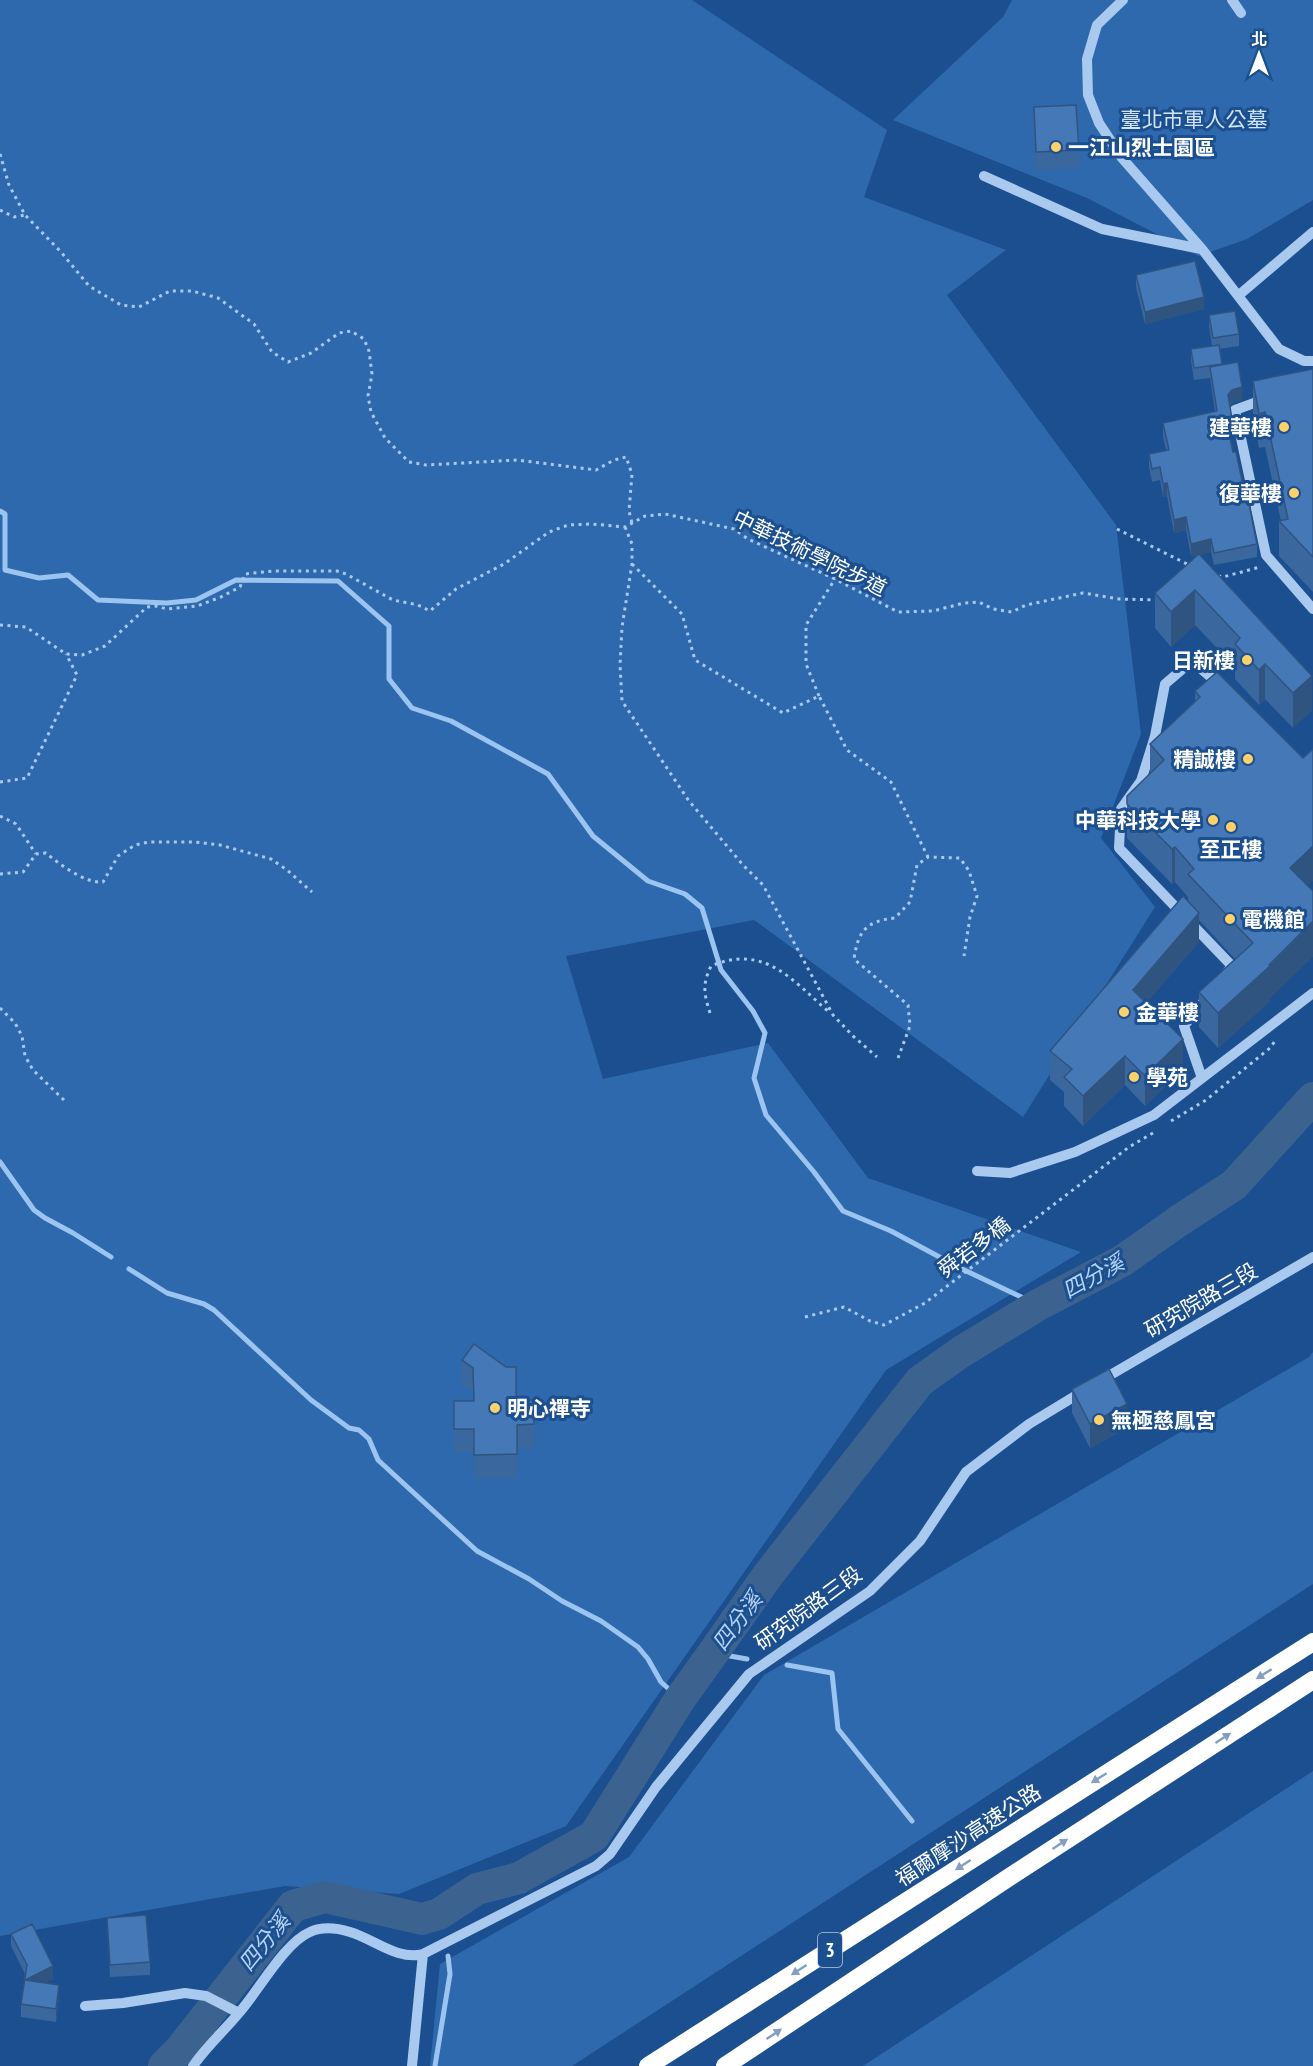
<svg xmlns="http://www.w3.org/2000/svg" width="1313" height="2066" viewBox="0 0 1313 2066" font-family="'PT Sans Narrow','Noto Sans TC',sans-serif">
<rect width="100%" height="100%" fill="#1b4f8f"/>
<path fill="#2e69ad" d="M0 0H692L887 130 864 197 1006 250 947 295 1116 525 1141 734 1101 838 1155 907 1023 1117 754 920 566 956 603 1079 768 1043 868 1178 1081 1252 886 1370 566 1826 399 1894 285 1886 0 1936Z
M1012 0H1313V200L1247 239 1199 256 1087 198 893 120 1003 17Z
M1313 1352V1584L572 2066H430L440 1964 629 1857 764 1675 1309 1357Z
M1313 1771V2066H863Z"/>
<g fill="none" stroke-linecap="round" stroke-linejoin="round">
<path stroke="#9cc4f0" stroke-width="5" d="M0 511 5 514V570L39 578 68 575 98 600 167 603 196 600 236 580 338 581 389 626V679L412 708 451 721 548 774 593 836 648 881 685 894 702 908 721 970 753 1011 765 1033 754 1078 766 1115 814 1172 843 1211 891 1231 960 1268 1038 1305
M0 1162 34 1210 45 1218 73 1233 111 1257
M129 1269 167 1293 204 1304 214 1310 311 1400 349 1428 359 1430 369 1439 378 1460 477 1551 529 1579 562 1601 601 1621 638 1647 648 1659 661 1682 680 1699
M713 1653 747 1659
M787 1665 832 1673 838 1729 912 1821
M439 1914 440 1922
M435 2066 450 1974 448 1956"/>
<path stroke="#3c6290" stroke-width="32" d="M164 2066 180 2050 293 1906 325 1897 422 1919 439 1914 477 1889 519 1878 594 1836 680 1699 713 1653 768 1575 920 1381 961 1352 1038 1305 1122 1261 1180 1220 1234 1185 1313 1098"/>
<path stroke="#a9c9ee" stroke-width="3" stroke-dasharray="3 4.5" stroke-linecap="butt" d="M0 154 9 185 25 215 61 252 89 286 121 305 139 307 170 291H192L218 298 254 324 272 352 288 362 311 353 339 333 351 331 364 339 369 351 372 374 368 396 371 412 385 438 409 462 426 465 517 460 596 470 614 460 626 457 632 474 629 511 632 523
M0 210 14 217 25 215
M625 527 632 544V564L622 627 620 665 622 701 689 801 743 865 763 885 833 1015 853 1036 877 1057
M1117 529 1191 566
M632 564 682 614 695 660 783 713 819 696 847 750 891 782 928 857
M1218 576 1223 577 1260 567
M0 625 26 627 66 654 82 655 105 646 147 607 156 606 167 609 197 606 221 597 240 587 245 574 273 571H337L346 574 393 600 418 605 430 611 456 589 504 564 549 532 568 525 592 524 625 527 645 516 665 514 734 529 748 539 835 579 898 612 933 611 964 603 979 602 993 609 1012 612 1026 605 1083 593 1119 599 1159 600
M819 696 806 664V625L835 579
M0 782 27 778 77 675 66 654
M0 816 16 824 36 854
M0 874 23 872 36 854 46 853C59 864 86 884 103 882L118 856 135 845 149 842H195L220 845 271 859 287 870 312 892
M0 1008 15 1023 22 1036 25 1056 33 1070 65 1101
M710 1013C704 993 702 985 711 966 765 943 793 981 830 1013
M898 1058 910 1026 908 1005 854 959C858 931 866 921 895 918L910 902 917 865 928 857 960 858 969 871 977 896 970 917 964 956
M1171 1121 1206 1100 1270 1048 1275 1041
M805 1317 844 1307 870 1321 884 1325 925 1303 1129 1147 1153 1133"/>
<path stroke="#a9c9ee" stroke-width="10" d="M1123 0 1097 25 1087 59 1088 95 1099 123 1122 158 1202 249 1279 349 1304 361H1313
M1232 0 1241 13
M984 176 1102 229 1201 249
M1239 295 1313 232
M1265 399 1235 410 1266 555 1313 609
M1221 686 1192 661 1165 684 1155 736 1141 781 1121 809 1119 848 1232 966 1225 975
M1202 1078 1184 1026 1208 996
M977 1171 1010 1173 1075 1152 1154 1115 1313 993
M1100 1381 1313 1257
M85 2006 123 2003 185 1993 206 1996 239 2013
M193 2066C206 2047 223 2032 238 2014 258 1992 284 1943 310 1932 323 1926 337 1928 350 1932 374 1939 398 1961 423 1954L596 1866 610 1854 656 1787 749 1674 870 1591 920 1541 966 1472 1029 1424 1085 1390
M412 2066 423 1954"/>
<path stroke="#fff" stroke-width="18" d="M648 2066 1313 1642
M725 2066 1011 1876 1313 1680"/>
</g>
<path fill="#3a679d" d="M1034 107 1079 150V168L1036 170Z
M1136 275 1204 309 1145 324 1136 287Z
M1209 315 1239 334V346L1219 349 1222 365 1242 400 1232 403 1230 406 1232 432H1229L1233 452 1257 544V557L1214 565 1211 552 1200 554 1312 710 1293 728 1265 699 1259 705 1235 679V667L1195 625 1171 647 1155 628V593L1197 555 1191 556 1186 530 1174 533 1167 496 1163 497 1160 480 1152 482 1149 467V454L1166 450 1163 436V423L1215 412 1210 378 1194 380 1191 361V349L1212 346 1209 327Z
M1313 369V592L1279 556V521H1281L1265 447 1259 448 1253 416V381Z
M1217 672 1308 886 1313 891V956L1270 998V1001L1218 1048 1199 1027V992L1235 959 1199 920V942L1146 1003 1183 1069 1145 1106 1125 1085 1083 1126 1064 1106V1092L1050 1080V1051L1188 902V897L1175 882 1172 884 1127 838V804L1150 774V744L1195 701V691Z
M462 1360 516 1400H534V1448L517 1449V1478L474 1479V1452H454V1401H474L473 1391 462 1384Z
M1072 1389 1127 1428 1090 1448 1072 1413Z
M107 1918 150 1962V1975L110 1977Z
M11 1934 53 1979 44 1983 59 1997 56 2022 21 2017V2004L25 1974 11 1946Z"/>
<path fill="#305480" d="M1204 297V309L1145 324V312Z
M1242 387V400L1232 403 1228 407V395L1232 390Z
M1232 419V432L1226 433V420Z
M1167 483V496L1163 497V484Z
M1186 517V530L1174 533V520Z
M1211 539V552L1191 556V544Z
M1195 590V625L1171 647V612Z
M1265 664V699L1259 705V670Z
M1312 676V710L1293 728V693Z
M1313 846V881L1290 903V868Z
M1175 847V882L1172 884V849Z
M1199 913V942L1133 1019V990Z
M1313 921V956L1270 998V1001L1218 1048V1013L1269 965Z
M1183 1039V1069L1145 1106V1076Z
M1125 1056V1085L1083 1126V1096Z
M1127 1404V1428L1090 1448V1424Z
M53 1966V1979L25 1993V1980Z
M59 1985V1997L56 2022V2009Z"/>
<path fill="#4478b7" stroke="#305480" stroke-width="1.5" d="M1076 105 1079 150 1036 152 1034 107Z
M1195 261 1204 297 1145 312 1136 275Z
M1235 311 1239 334 1213 338 1209 315Z
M1219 345 1222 364 1194 368 1191 349Z
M1238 362 1242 387 1232 390 1228 395 1232 419 1226 420 1233 452H1236L1245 495 1247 494 1257 544 1214 553 1211 539 1191 544 1186 517 1174 520 1167 483 1163 484 1160 467 1152 469 1149 454 1169 450 1163 423 1217 411 1210 367Z
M1313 369V557L1279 521 1288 519 1265 412 1259 414 1253 381Z
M1199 554 1312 676 1293 693 1265 664 1259 670 1235 644 1240 638 1195 590 1171 612 1155 593Z
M1217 672 1303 758 1313 749V846L1290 868 1313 891V921L1269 965 1270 966 1218 1013 1199 992 1253 943 1188 874 1194 869 1175 847 1172 849 1127 804V796L1164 760 1150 744 1200 697 1195 691Z
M1183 896 1199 913 1133 990 1183 1039 1145 1076 1125 1056 1083 1096 1064 1077 1072 1069 1050 1051Z
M474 1344 506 1367H516V1400H534V1424L517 1425V1454L474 1455V1429H454V1401H474L473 1368 462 1360Z
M1109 1369 1127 1404 1090 1424 1072 1389Z
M146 1915 150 1962 110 1965 107 1918Z
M32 1924 53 1966 25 1980 59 1985 56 2009 21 2004 27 1965 11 1934Z"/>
<defs><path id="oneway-solid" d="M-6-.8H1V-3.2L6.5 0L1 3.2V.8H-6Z" transform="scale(1.5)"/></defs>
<g fill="#829ec1">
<use href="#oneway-solid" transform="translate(1264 1674) rotate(148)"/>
<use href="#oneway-solid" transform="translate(1223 1738) rotate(-33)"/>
<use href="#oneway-solid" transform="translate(1099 1778) rotate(148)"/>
<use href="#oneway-solid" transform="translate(1060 1844) rotate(-33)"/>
<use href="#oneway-solid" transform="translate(963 1865) rotate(147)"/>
<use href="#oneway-solid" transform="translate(799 1970) rotate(147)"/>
<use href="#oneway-solid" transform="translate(774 2034) rotate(-34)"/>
</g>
<g fill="#ffd166" stroke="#1b4f8f" stroke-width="2">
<circle cx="1056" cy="147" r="6"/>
<circle cx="1284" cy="427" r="6"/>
<circle cx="1294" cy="493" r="6"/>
<circle cx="1247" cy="660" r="6"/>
<circle cx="1248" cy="759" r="6"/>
<circle cx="1213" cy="820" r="6"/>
<circle cx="1231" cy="827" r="6"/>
<circle cx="1230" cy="919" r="6"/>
<circle cx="1124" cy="1012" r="6"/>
<circle cx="1134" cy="1077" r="6"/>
<circle cx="495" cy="1408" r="6"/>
<circle cx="1099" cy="1420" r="6"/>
</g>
<g text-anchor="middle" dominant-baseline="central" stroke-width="6" stroke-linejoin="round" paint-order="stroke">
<rect fill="#1b4f8f" stroke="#bbcadd" stroke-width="1.5" x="818" y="1933" width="24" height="34" rx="4.5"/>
<g font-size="20" font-weight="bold" fill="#fff">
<text x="830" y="1950">3</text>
</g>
<g font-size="21" fill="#cfe3fa" stroke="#1b4f8f">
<text x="1194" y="119">臺北市軍人公墓</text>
</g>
<g font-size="21" font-weight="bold" fill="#fff" stroke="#1b4f8f" text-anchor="start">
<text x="1068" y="147">一江山烈士園區</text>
<text x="1272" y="427" text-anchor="end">建華樓</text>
<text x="1282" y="493" text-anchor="end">復華樓</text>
<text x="1235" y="660" text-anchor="end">日新樓</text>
<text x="1236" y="759" text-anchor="end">精誠樓</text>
<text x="1201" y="820" text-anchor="end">中華科技大學</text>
<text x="1231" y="849" text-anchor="middle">至正樓</text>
<text x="1242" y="919">電機館</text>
<text x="1136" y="1012">金華樓</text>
<text x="1146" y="1077">學苑</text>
<text x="507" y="1408">明心禪寺</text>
<text x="1111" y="1420">無極慈鳳宮</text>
</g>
<g font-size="21" fill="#fff" stroke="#1b4f8f">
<text transform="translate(810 553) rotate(26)">中華技術學院步道</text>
<text transform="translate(974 1247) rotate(-37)">舜若多橋</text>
<text transform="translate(1201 1300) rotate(-30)">研究院路三段</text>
<text transform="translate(808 1608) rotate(-36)">研究院路三段</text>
<text transform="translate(968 1835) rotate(-33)">福爾摩沙高速公路</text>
</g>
<g font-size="22" font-style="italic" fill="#b5d3f5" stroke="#1b4f8f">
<text transform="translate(1093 1276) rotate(-29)">四分溪</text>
<text transform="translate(737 1621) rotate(-53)">四分溪</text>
<text transform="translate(264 1942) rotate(-51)">四分溪</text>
</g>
</g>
<g transform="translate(1259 54)" stroke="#1b4f8f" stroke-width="4.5" paint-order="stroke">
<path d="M0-4.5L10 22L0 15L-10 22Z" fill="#ffffff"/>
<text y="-9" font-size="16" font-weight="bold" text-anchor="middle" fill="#ffffff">北</text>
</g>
</svg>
